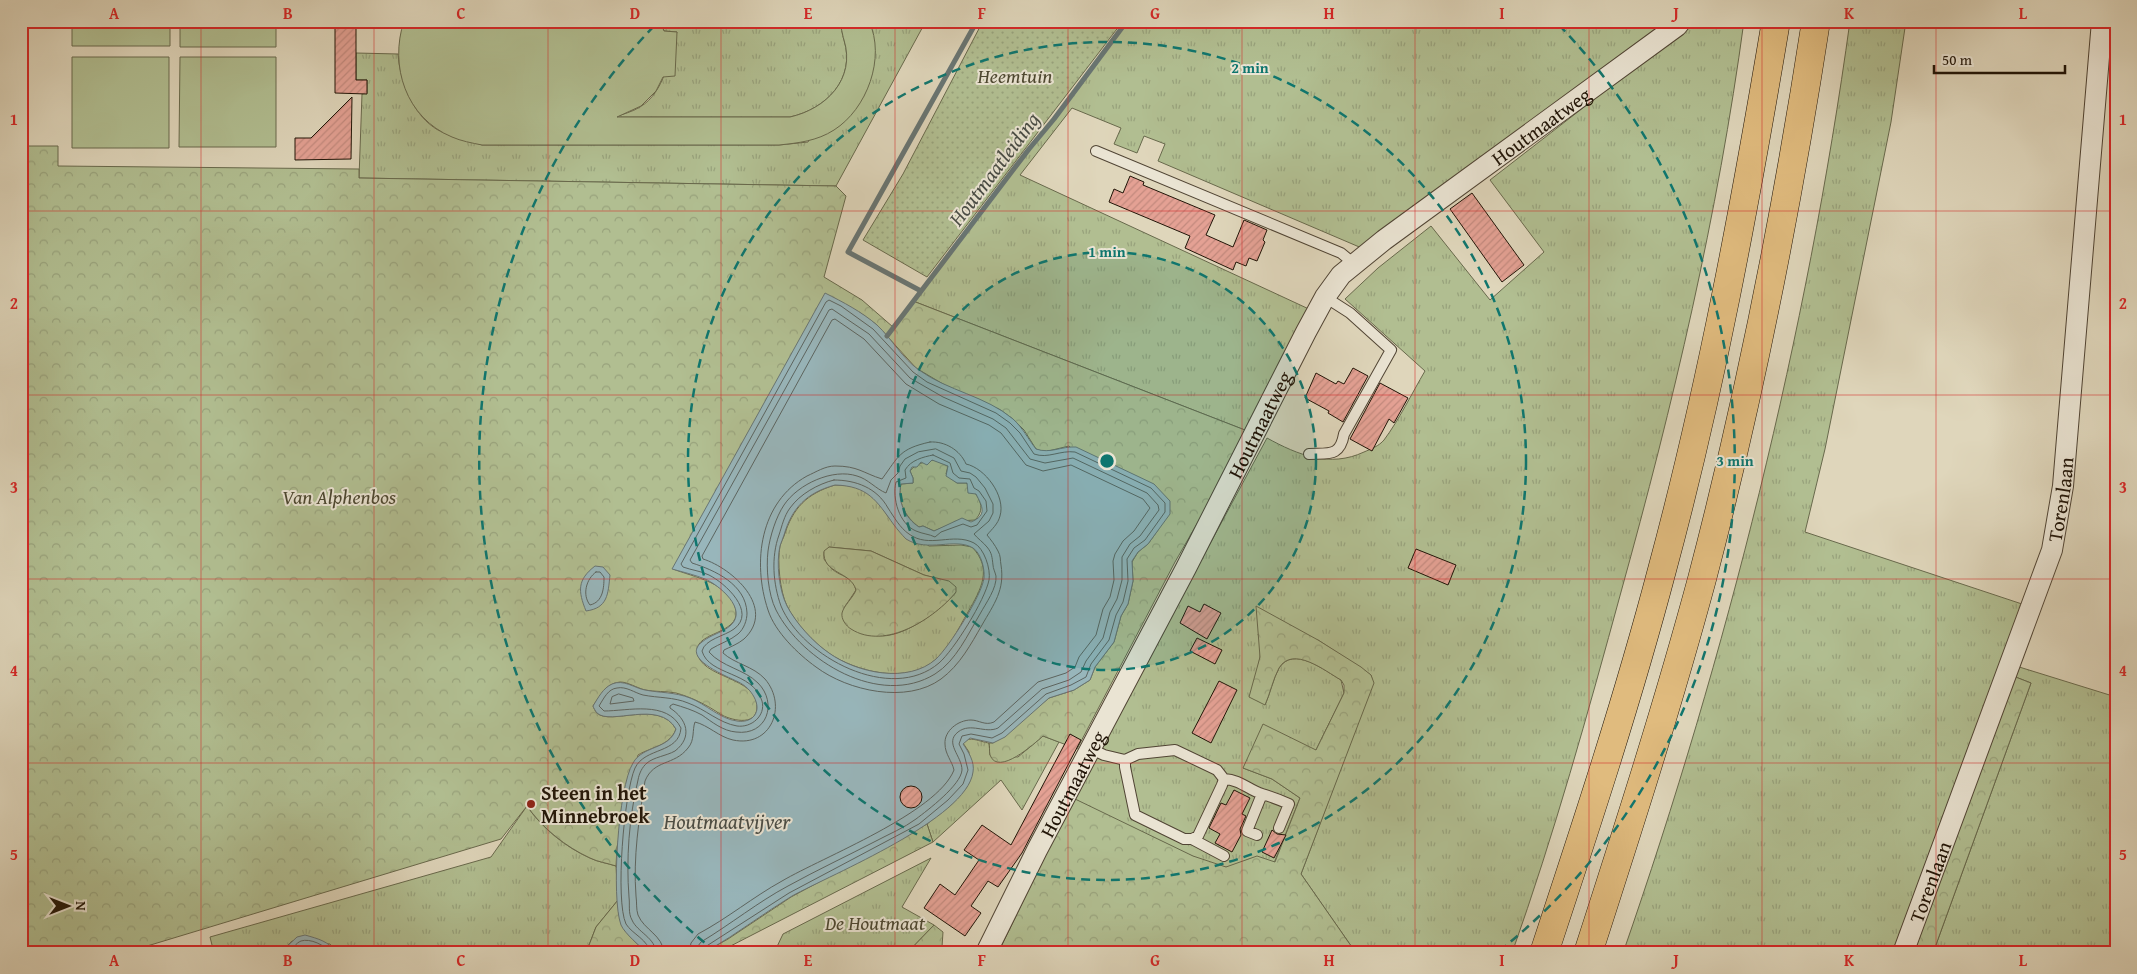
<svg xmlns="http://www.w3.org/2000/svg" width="2137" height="974" viewBox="0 0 2137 974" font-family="'Gentium Book Plus',serif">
<defs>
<pattern id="grass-tufts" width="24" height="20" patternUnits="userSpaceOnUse" patternTransform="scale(1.25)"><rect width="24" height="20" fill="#b1be91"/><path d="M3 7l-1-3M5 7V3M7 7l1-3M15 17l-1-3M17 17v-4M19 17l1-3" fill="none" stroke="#98a27c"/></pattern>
<pattern id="forest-crowns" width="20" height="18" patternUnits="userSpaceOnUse" patternTransform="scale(1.25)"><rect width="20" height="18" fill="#b1be91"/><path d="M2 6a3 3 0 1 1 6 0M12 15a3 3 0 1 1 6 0" fill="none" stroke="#98a27c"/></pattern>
<pattern id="garden-dots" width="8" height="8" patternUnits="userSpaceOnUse" patternTransform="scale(1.25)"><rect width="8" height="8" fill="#b1be91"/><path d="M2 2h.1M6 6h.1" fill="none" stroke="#98a27c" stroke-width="1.8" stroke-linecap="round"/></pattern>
<pattern id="building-hatch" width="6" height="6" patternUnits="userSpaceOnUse" patternTransform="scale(1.25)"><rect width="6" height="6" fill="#e4a194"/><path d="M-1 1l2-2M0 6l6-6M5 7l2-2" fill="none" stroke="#c38a7e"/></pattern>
</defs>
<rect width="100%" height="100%" fill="#dfd6bb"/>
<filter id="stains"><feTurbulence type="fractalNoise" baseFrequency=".004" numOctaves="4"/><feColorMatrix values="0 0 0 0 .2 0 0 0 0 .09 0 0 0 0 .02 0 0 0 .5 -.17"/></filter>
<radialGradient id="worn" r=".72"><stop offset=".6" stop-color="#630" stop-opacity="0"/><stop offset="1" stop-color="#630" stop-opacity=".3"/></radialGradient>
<path fill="url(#grass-tufts)" stroke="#68694c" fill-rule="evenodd" d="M660 21H838C842 27 842 34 844 40 856 79 826 109 790 117H615C623 114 632 112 640 107 665 92 669 57 677 32L664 31Z
M869 21H926L836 186 359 178 362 94 367 93V80H356V53L398 54C400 81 413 116 438 130 450 137 468 140 482 145H779L808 142 872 28Z
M1127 21H1671L1364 249 1158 161 1165 144 1144 136 1137 153 1114 144 1121 128 1072 108 1020 175 1311 310 1250 432 913 301C984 208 1057 116 1127 21Z
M1695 21H1744C1718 214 1673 405 1621 592 1588 713 1554 835 1512 953H1356L1301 874 1373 683 1371 675 1318 640 1258 634 1261 644 1260 657 1257 674 1265 705C1270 694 1273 679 1279 668 1294 645 1325 671 1341 680L1344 693 1316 750 1243 768 1272 779 1300 798 1274 863C1245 849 1242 870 1224 867 1200 862 1178 849 1156 839 1128 826 1099 814 1073 798L1267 438C1298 455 1330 468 1364 452 1371 449 1379 446 1384 440 1399 420 1412 393 1425 371L1345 299 1378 268 1431 226 1490 300 1544 252 1490 180Z
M1850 21H1906L1891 122 1825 449 1805 532 2022 604 1893 953H1623C1727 654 1807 334 1850 21Z
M835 485 854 486 869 494 880 504 889 518 929 546 961 545 972 547C993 569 981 589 968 612 958 629 948 652 930 664 902 683 856 671 830 654 813 642 796 624 787 606 780 592 777 561 780 546 781 542 783 539 784 536 793 508 806 494 835 485ZM829 547 871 551 924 575 935 578 956 592C942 609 912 631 890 635 882 637 872 635 863 634L844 608 856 590C853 576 841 577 832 569 829 566 826 562 824 559V552Z
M2016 666 2116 697V953H1933L2031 683 2013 676Z
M1043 736 1059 742 1022 810 1001 780 933 842 927 824 952 804 967 787 969 752 963 743C969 735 980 742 989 743L990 755 1018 757Z
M527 806C542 828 565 847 590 858 598 862 607 863 616 866L618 900 596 927 586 953H337L330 944 292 941 280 953H214L210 937 491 857Z
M931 858 902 907 934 925 907 953H774L783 934Z"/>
<path fill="url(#forest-crowns)" stroke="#68694c" d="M21 146H58V166L359 169V178L836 186 846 196 824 277 862 300 893 327 913 301 1250 432 1175 562 1077 749 1043 736C1035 743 998 777 990 755 989 751 990 746 989 743H993L1049 698 1074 690 1090 680 1095 667 1114 642 1121 616 1128 604 1133 581 1132 562 1138 552 1148 544 1158 530 1069 446 1044 452 1036 449 1024 430 1013 419 999 409 948 387 916 368 877 325 859 312 741 448 673 569C693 577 732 583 736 611 739 634 696 632 697 651 699 679 759 676 757 708 756 727 730 720 720 714 707 705 691 697 676 693 666 691 655 692 645 690 637 688 628 682 620 682 606 683 600 696 593 706 593 706 596 713 597 713 610 726 659 699 676 729 670 746 651 747 638 755L617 847 616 866C607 863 598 862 590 858 566 847 542 828 527 806L501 839 124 953H21Z
M934 460 948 466 946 474 957 483H966C977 494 988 507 975 520L959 521 934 531 923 526 919 527C905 517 897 501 901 484L913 483V478L910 471C916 463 925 462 934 460Z
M829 547 871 551 924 575 949 581 956 587V592C935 618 885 651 851 629 846 626 841 619 842 613 844 605 853 598 856 590 851 571 822 574 824 551Z
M1256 606 1318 640 1361 667 1371 675 1374 683 1301 874 1356 953H998L1073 798 1193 856 1226 867 1257 856 1275 862 1300 798 1272 779 1243 768 1263 724 1316 750 1344 693V685L1341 680C1325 671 1293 645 1279 668 1273 679 1270 694 1265 705L1249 697 1260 657Z
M2013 676 2031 683 1933 953H1913Z
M927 824 933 842 717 953H703L728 939 791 897Z
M618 900C618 925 629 937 647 953H586L596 927Z
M934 925 943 932 942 947 939 953H907Z"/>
<path fill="url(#garden-dots)" stroke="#68694c" d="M983 21H1123L927 277 863 240 903 174Z"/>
<path fill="#b1be91" stroke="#68694c" d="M72 21H170V46H72Z
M180 21H276V47H180Z
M404 21H660L664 31 677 32 675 76 663 77 656 91 641 106 617 117H790C826 109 856 79 844 40 842 34 842 27 838 21H869C886 58 867 109 834 130 817 141 798 143 779 145H482C472 143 461 141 452 137 406 118 389 66 404 21Z
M72 57H169V148H72Z
M180 57H276V147H179Z"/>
<path fill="#98b6bb" stroke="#687573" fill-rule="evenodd" d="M825 293C843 302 862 312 877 325 892 339 902 358 919 370 948 391 986 396 1013 419 1023 428 1028 439 1036 449 1050 454 1062 446 1076 447L1154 484 1170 501V514L1148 544 1138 552 1132 561 1133 581 1128 604 1121 616 1114 642 1095 667 1090 680 1074 690 1049 698 1005 737 993 743 970 738 963 744C968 751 975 762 973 772 967 819 832 874 792 896 764 913 738 933 709 950L703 953H647C640 946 625 934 621 925 611 898 618 787 633 763 643 745 669 750 676 729 659 699 611 726 597 713 596 712 593 707 593 706 598 698 603 688 612 684 624 679 634 688 645 690 660 693 675 692 690 698 706 704 720 719 737 721 742 722 748 721 752 718 764 708 752 690 742 684 733 678 679 660 702 642 710 635 724 632 731 625 748 609 719 585 705 579 695 575 683 572 672 569ZM932 460 948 466 946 476 957 483H967L968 493 976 494C982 506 988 515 971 522L962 518 934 531 923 526 919 527C905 518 897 501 901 484L913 483V478L910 471 912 467H917L921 462 927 465ZM835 485C868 486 876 500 894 525 897 529 902 535 906 539 928 553 955 537 973 548 981 553 985 569 984 578 982 595 949 647 936 659 908 684 857 673 829 653 813 642 796 623 787 606 779 590 776 563 780 546 781 542 783 539 784 535 792 508 806 493 835 485Z
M595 566 603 567 610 575C608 594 608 608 586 611 578 591 577 580 595 566Z
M305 935C319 939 328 941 337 953H280L297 937Z"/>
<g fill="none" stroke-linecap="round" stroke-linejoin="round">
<path stroke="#5c6561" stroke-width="1" d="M930 442C945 441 960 450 966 464 985 468 1006 496 1000 516 998 524 992 529 987 535 991 540 995 545 998 551 1001 556 1000 560 1001 565 1005 590 994 604 982 625 971 644 960 665 941 679 907 704 848 691 816 667 798 654 775 632 768 610 752 562 760 502 807 476 816 472 825 466 835 466 858 466 863 473 882 479 899 456 899 449 930 442Z
M936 449 954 458 961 471 970 473 976 477 985 488 993 504V513L989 521 974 534C978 539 983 542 987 547 992 553 992 557 993 565 993 568 995 572 996 576 997 588 986 603 980 614 968 634 956 661 935 674 880 708 802 661 776 610 768 594 766 568 768 551 770 536 776 517 784 505 798 484 833 468 857 476 868 479 876 489 886 493L891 480 898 473 900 466 905 459 918 452Z
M933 455 950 463 953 473 959 478 970 479 974 488 979 491 986 501 987 511 977 525 971 527 963 524 941 532 935 537C929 534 923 534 916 531 899 524 892 498 896 482L906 478 905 470C911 460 923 457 933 455Z
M834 480C856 480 877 488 888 508 894 517 900 528 909 534 929 549 953 532 974 543 984 548 991 569 989 580 985 600 954 650 939 663 891 704 802 657 781 606 773 584 771 557 779 535 782 526 784 516 790 508 800 494 818 484 834 480Z
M596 572H600L604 577C604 588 603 602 590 605 582 595 586 579 596 572Z
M619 694 633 698 634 701 610 704 612 697Z
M289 953C292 949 296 943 301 941 310 938 325 945 331 953
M650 953C649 940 632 934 626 924 615 900 624 793 635 768 645 747 679 754 681 728 667 700 628 711 604 711L599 706C604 698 608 689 617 688 626 686 635 693 643 695 658 698 674 697 688 703 705 709 719 723 737 726 751 728 766 716 762 701 753 671 709 676 702 651 705 639 725 636 734 629 757 612 725 583 709 575 701 571 691 570 683 567L681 564 826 302 829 300 841 306 873 329 913 372 927 382 996 413 1010 423 1020 433 1034 454C1048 459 1060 450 1075 452L1151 488 1165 503V512L1145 540 1134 548 1127 559 1128 581 1123 602 1116 615 1109 640 1091 664 1086 677 1071 685 1046 694 1002 733 992 738 971 734 962 736 959 744 964 754 968 770 963 784 948 800 919 824 789 893 705 947 703 953
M656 953C656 938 637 932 632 920 628 913 630 905 629 897 626 859 629 818 638 780 639 774 642 767 647 763 654 757 666 756 675 751 693 737 687 719 670 708V706L673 704C683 707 693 710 702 715 712 722 723 731 736 732 767 736 778 703 758 683 744 669 722 667 709 652L711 649C719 644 731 640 738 634 744 629 747 620 747 613 746 584 714 570 692 563L690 560 829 310 832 309 869 334 910 378 943 397 993 419 1006 428 1030 459 1045 463 1073 458 1147 493 1158 505 1159 510 1140 536 1130 544 1122 557V580L1117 599 1110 612 1103 638 1086 661 1081 672 1069 680 1042 689 998 728C985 734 971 722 958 732 944 743 962 756 962 770 961 785 928 810 916 819 904 828 889 834 876 841 847 856 817 870 788 886 758 902 731 924 701 942L698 946 696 953
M664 953C663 935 644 930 638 915 636 909 637 903 636 896 633 857 639 819 645 781 654 759 674 766 688 748 695 740 692 730 695 722 708 725 719 737 733 740 771 748 788 706 765 679 753 666 735 664 723 653L724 650C730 647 738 644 744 639 777 608 732 568 703 559L702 556 832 320 835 319 864 339 906 384 939 404 989 425 1001 433 1026 465 1043 471 1071 465 1143 499 1150 508 1134 531 1123 541 1115 554 1113 561 1114 580 1110 597 1103 609 1096 635 1079 657 1075 667 1066 673 1038 682 994 722C985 726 979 720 971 720 958 720 944 731 945 744 945 754 952 761 954 770 937 813 823 857 782 881 753 897 728 918 698 934L691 943 689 953"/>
<path stroke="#687573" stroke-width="5" d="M921 291 848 252 977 21
M887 336 1029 149 1054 119 1127 21"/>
</g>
<path fill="url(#building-hatch)" stroke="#201407" d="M335 21H356V80H367V94L335 93Z
M352 97 351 159 295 160V138H311Z
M1130 176 1144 182 1143 185 1215 215 1206 235 1233 247 1244 220 1267 230 1263 240 1265 242 1257 261 1249 258 1246 266 1236 262 1233 270 1185 248 1190 236 1109 202 1114 189 1123 193Z
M1472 193 1524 265 1502 282 1450 209Z
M1353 368 1368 376 1343 422 1328 413 1329 411 1305 398 1316 373 1336 384 1338 381 1344 384Z
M1380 383 1408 398 1394 423 1389 419 1372 451 1350 439Z
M1416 549 1456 565 1448 585 1408 568Z
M1204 604 1221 613 1207 639 1180 623 1188 606 1200 612Z
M1197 638 1222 650 1215 664 1190 651Z
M1219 681 1237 690 1211 743 1192 733Z
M1070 734 1081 740 1022 853 998 887 988 881 971 906 981 913 965 936 924 908 940 884 955 895 979 860 964 850 982 825 1011 845Z
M900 797a11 11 0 1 1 22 0a11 11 0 1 1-22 0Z
M1234 790 1250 798 1242 814 1246 816 1240 829 1241 835 1232 852 1215 843 1220 834 1209 828 1221 803 1226 805Z
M1272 830 1277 834 1286 835 1274 858 1262 852Z"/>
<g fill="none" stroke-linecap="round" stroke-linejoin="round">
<g stroke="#504434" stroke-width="12">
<path id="service" d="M1096 151 1341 253 1353 263
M1309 454C1329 453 1340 457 1344 434L1391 350 1350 313 1325 297
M1091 749 1104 755 1125 760V767L1135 815 1184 839H1192L1198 836 1222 785 1224 779 1217 770 1175 750 1138 754 1125 760
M1224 779C1241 780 1247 789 1262 794 1272 797 1280 800 1289 804L1279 828
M1257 835 1247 831 1262 794
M1192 839 1224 856"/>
</g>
<g stroke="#504434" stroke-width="22">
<g id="minor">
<path id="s1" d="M986 953 1037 850 1186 568 1306 332 1325 297 1341 275 1384 240 1677 26 1681 21"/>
<path id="s2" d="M1903 953 2052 550 2063 486 2102 21"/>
</g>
</g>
<g stroke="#201407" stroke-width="29">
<path id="motorway" d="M1544 953C1586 826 1628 699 1662 570 1711 389 1745 205 1776 21
M1588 953C1628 829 1668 705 1702 579 1750 396 1787 209 1816 21"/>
</g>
<use href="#service" stroke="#eae4d3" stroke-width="10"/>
<use href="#minor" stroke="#eae4d3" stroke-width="20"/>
<use href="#motorway" stroke="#e0bb7e" stroke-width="28"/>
</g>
<path fill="none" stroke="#d62828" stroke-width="1" stroke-opacity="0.55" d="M201 21V953M374 21V953M548 21V953M721 21V953M895 21V953M1068 21V953M1242 21V953M1415 21V953M1589 21V953M1762 21V953M1936 21V953M21 211H2116M21 395H2116M21 579H2116M21 763H2116"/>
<circle cx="1107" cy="461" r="209" fill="#0f766e" fill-opacity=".12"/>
<g fill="none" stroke="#0f766e" stroke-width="2.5" stroke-dasharray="9 6">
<circle cx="1107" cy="461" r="209"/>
<circle cx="1107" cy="461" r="419"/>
<path d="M716 952A628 628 0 0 1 655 25M1559 25A628 628 0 0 1 1498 952"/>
</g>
<circle fill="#8f2418" stroke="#eae4d3" stroke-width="2" cx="531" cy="804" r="5"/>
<g text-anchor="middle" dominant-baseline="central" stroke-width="4" stroke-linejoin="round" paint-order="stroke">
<g font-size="20" font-style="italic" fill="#4c4730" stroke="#eae4d3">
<text x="1015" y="75">Heemtuin</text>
<text x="339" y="496">Van Alphenbos</text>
<text x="875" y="922">De Houtmaat</text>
</g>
<g font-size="20" fill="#201407" stroke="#eae4d3">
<text stroke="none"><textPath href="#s1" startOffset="1015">Houtmaatweg</textPath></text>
<text stroke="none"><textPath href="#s1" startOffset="595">Houtmaatweg</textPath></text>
<text stroke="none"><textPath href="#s2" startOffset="481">Torenlaan</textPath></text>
<text stroke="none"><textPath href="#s1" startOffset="190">Houtmaatweg</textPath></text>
<text stroke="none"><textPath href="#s2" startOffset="76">Torenlaan</textPath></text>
</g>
<g font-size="20" font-weight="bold" fill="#201407" stroke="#eae4d3" text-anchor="start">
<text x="541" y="792">Steen in het<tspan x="541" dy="23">Minnebroek</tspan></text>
</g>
<g font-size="21" font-style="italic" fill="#4a4d46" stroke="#eae4d3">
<text transform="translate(994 169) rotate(-53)">Houtmaatleiding</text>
<text x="727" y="821">Houtmaatvijver</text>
</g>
</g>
<circle cx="1107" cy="461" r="8" fill="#0f766e" stroke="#eae4d3" stroke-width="2.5"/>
<g font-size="15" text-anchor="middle" font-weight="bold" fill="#0f766e" stroke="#eae4d3" stroke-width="4" stroke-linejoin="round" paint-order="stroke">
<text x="1250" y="73">2 min</text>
<text x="1107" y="257">1 min</text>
<text x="1735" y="466">3 min</text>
</g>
<rect width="2137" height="974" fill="none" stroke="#dfd6bb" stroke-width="55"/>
<g transform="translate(68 906) rotate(90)" stroke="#eae4d3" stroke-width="4" paint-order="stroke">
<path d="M0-4L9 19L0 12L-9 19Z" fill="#201407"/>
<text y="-8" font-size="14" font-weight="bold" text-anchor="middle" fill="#201407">N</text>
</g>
<path d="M1934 65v8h131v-8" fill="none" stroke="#201407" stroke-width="2.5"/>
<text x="1942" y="65" font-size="15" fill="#201407" stroke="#eae4d3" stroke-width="4" paint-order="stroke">50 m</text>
<rect x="28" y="28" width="2082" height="918" fill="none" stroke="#d62828" stroke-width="2"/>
<g font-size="16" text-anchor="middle" font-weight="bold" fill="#d62828">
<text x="114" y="19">A</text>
<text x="288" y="19">B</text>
<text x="461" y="19">C</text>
<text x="635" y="19">D</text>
<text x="808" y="19">E</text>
<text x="982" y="19">F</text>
<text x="1155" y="19">G</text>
<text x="1329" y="19">H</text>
<text x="1502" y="19">I</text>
<text x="1676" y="19">J</text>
<text x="1849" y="19">K</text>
<text x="2023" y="19">L</text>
<text x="14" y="125">1</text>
<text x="2123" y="125">1</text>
<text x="14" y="309">2</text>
<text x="2123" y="309">2</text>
<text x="14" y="493">3</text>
<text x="2123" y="493">3</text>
<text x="14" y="676">4</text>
<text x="2123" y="676">4</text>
<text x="14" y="860">5</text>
<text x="2123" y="860">5</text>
<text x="114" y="966">A</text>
<text x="288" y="966">B</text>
<text x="461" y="966">C</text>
<text x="635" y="966">D</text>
<text x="808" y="966">E</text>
<text x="982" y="966">F</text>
<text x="1155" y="966">G</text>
<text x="1329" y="966">H</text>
<text x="1502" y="966">I</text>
<text x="1676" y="966">J</text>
<text x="1849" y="966">K</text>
<text x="2023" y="966">L</text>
</g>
<rect width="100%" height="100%" filter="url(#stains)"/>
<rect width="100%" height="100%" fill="url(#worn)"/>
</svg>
